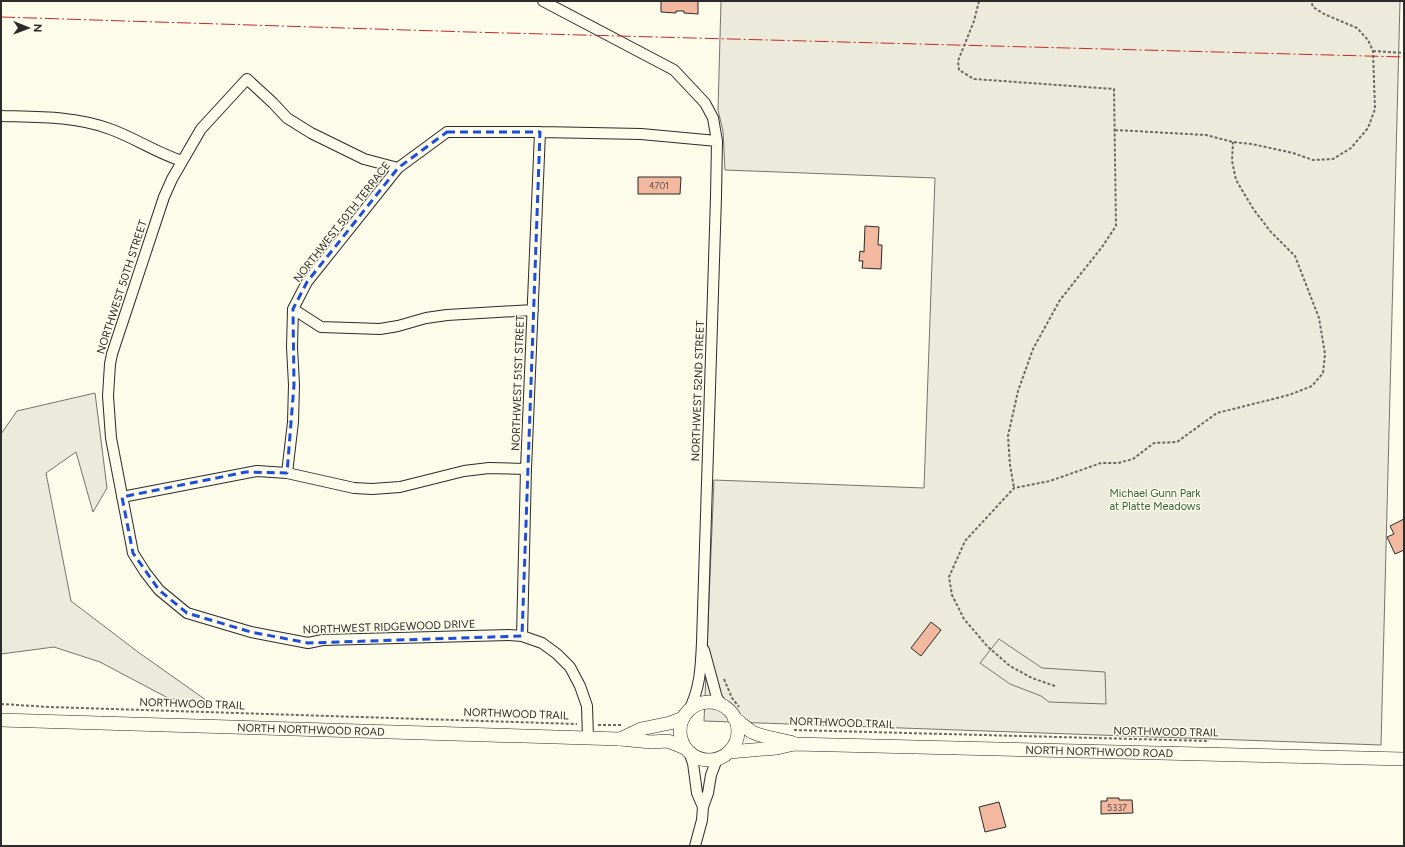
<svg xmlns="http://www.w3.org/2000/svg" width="1405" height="847" viewBox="0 0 1405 847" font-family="Figtree,sans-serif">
<rect width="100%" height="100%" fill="#fdfbea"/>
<path fill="#ecebdb" stroke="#74746e" d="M721 1H1400L1381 745 704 721 714 480 924 488 935 178 725 170 723 131 718 110Z
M95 393 107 488 93 512 76 452 46 473 71 601 138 652 213 705 168 698 100 662 54 647 1 654V434L17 411Z"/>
<path fill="#eceadb" stroke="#74746e" d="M999 639 1042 668 1105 672 1106 704 1049 702 1041 696 1010 684 980 663Z"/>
<path fill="#f2b8a0" stroke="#2b2b2b" d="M661 1H698V14L684 13V11H676V13L661 12Z
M638 177H681L680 194H638Z
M865 226 879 227 878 245H882L881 269 862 268 863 261H859L860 251 864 252Z
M1404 519V550L1395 554 1387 537 1394 534 1390 526Z
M931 622 941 630 921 656 911 648Z
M1107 798H1119V800H1132L1133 813 1101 814V801H1107Z
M999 802 1006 827 985 832 979 807Z"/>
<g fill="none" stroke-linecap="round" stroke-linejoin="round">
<g stroke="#2b2b2b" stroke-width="12">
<path id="minor" d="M543 1 674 70 705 103 713 118 717 141 716 197 702 642C701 667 700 690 688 712
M1 116C37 117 75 116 110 129 135 138 157 153 182 161
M398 168 364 159 311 133 287 118 273 103 247 79 201 129 172 179 164 197 112 354 110 364 108 396 111 438 133 553 145 572 159 590 187 613 251 632 308 643 323 640 509 635 522 636 542 643 557 654 570 667 580 686 587 706 588 738
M293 309 321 327 380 329 398 326 426 318 447 315 533 310
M287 473 293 422 294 385 292 347 293 309 307 282 398 168 447 132H540L641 134 717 141
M122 497 257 471 287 473 354 488 372 489 400 487 464 471 489 468 526 469
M522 636 526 469 540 132
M704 650 717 698 723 706
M689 752 693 763 697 793 703 807
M695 846 702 820 703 807 708 793 711 775 717 759"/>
</g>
<g stroke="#2b2b2b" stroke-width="14">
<g id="tertiary">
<circle cx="709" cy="731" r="29"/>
<path d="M734 718C740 722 746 728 752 732 762 737 781 740 793 743"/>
<path id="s1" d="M1 720 620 739 651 742 668 741 685 748"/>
<path d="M620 739 641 729 670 723 683 718"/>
<path id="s2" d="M729 752 777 748 794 744 1404 759"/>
</g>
</g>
<path stroke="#6a6964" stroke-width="2" stroke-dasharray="3 2" stroke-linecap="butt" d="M979 1 974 21 958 61 959 70 974 79 1114 89 1116 226 1102 247 1060 300 1033 349 1018 391 1008 436 1010 465 1014 488
M1373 51 1404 53
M1115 130 1206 135 1233 142 1252 144 1293 153 1313 160 1333 159 1351 148 1368 128 1375 109 1373 51 1368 40 1357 28 1324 14 1313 7 1311 1
M724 679 732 698 739 707
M1055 686 1032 678 1010 666 988 647 964 619 952 595 949 577 965 541 1014 488 1050 481 1101 463H1118L1133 459 1154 443 1177 442 1217 413 1289 395 1312 386 1323 373 1325 354 1319 318 1295 256 1271 232 1254 210 1236 180 1232 161 1233 142
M1 704 50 707 577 724
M598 725H621
M794 730 1209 741"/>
<use href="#minor" stroke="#fdfbea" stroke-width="10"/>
<use href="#tertiary" stroke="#fdfbea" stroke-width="13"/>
<path stroke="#c62828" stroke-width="1" stroke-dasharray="14 3 2 3" stroke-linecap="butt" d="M1 17 469 32 1404 57"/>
</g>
<path fill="none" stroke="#1d4ed8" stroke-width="3" stroke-dasharray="8 5" stroke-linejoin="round" d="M447 132H540L522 636 308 643 251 632 187 613 159 590 133 553 122 497 246 472 287 473 294 385 293 309 307 282 398 168Z"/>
<g text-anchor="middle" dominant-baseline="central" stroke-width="3" stroke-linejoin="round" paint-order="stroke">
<g font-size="9" fill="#5d4e48">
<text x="659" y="185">4701</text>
<text x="1117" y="807">5337</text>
</g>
<g font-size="11" fill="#2b2b2b" stroke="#fdfbea">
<text transform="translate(342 222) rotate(-52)">NORTHWEST 50TH TERRACE</text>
<text transform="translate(122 287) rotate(-72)">NORTHWEST 50TH STREET</text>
<text transform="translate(518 383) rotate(-88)">NORTHWEST 51ST STREET</text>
<text transform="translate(698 391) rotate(-88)">NORTHWEST 52ND STREET</text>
<text transform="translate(389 627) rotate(-2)">NORTHWEST RIDGEWOOD DRIVE</text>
<text transform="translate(192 704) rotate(2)">NORTHWOOD TRAIL</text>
<text transform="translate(516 714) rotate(2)">NORTHWOOD TRAIL</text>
<text transform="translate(842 723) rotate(2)">NORTHWOOD TRAIL</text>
<text stroke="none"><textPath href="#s1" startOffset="310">NORTH NORTHWOOD ROAD</textPath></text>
<text transform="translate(1166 732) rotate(1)">NORTHWOOD TRAIL</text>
<text stroke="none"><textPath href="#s2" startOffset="371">NORTH NORTHWOOD ROAD</textPath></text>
</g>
<g font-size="11" fill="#34623c" stroke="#fdfbea">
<text x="1155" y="493">Michael Gunn Park<tspan x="1155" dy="13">at Platte Meadows</tspan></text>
</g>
</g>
<rect width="1405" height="847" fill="none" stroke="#2b2b2b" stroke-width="4"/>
<g transform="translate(28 28) rotate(91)" stroke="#fdfbea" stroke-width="3" paint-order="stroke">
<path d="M0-3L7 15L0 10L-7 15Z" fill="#2b2b2b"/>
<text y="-6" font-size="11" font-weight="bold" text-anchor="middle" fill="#2b2b2b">N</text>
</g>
</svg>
